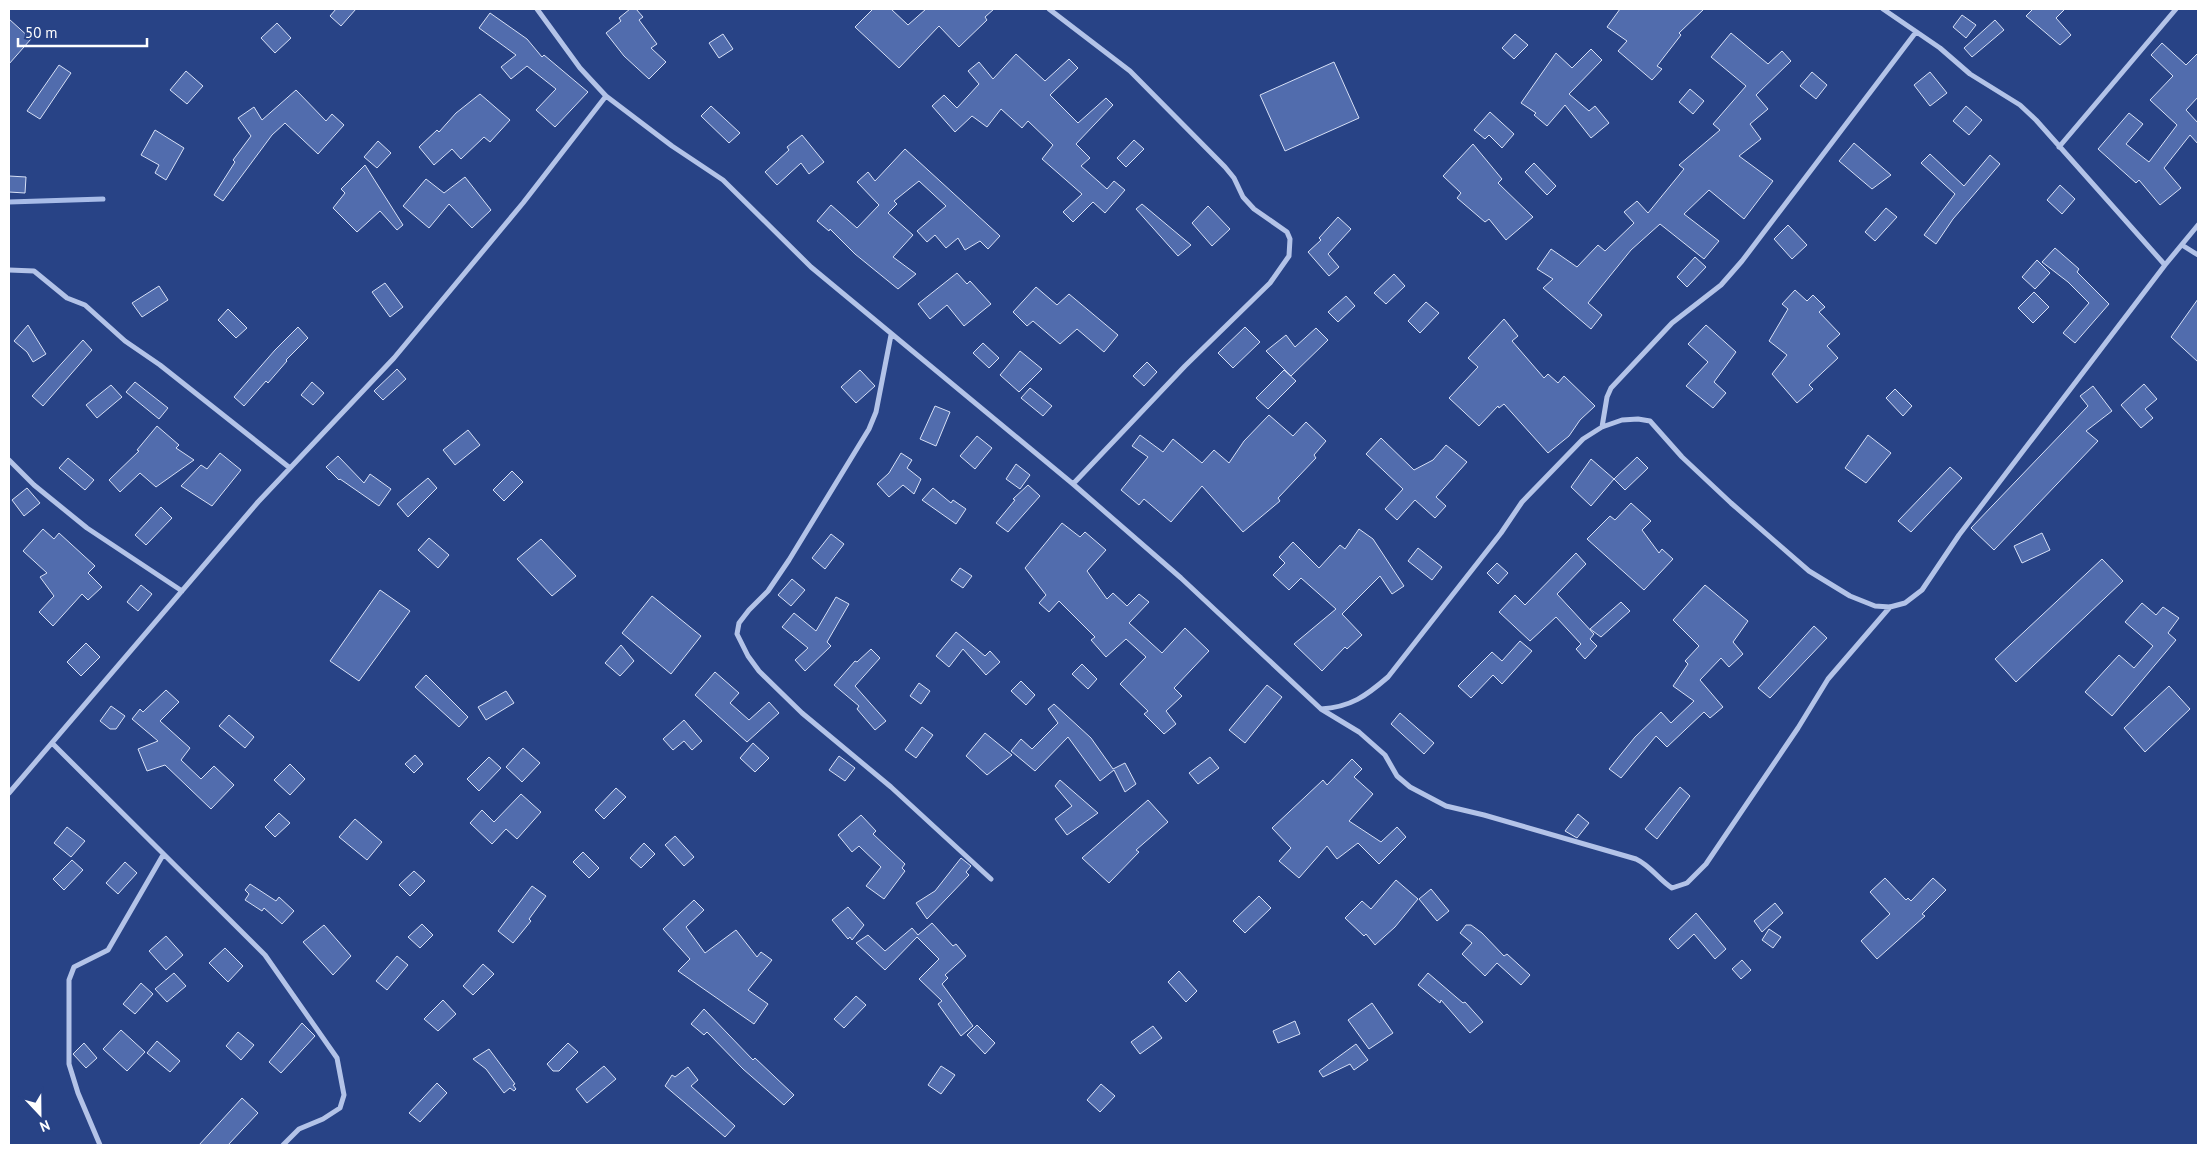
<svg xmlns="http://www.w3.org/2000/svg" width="2207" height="1154" viewBox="0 0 2207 1154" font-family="'PT Sans',sans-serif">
<rect width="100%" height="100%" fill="#284386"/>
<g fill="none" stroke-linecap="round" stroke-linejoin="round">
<path stroke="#a8bce8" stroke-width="5" d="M9 202 103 199"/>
</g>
<path fill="#516cad" stroke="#d7e0f6" d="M336 9H356L341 26 330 16Z
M630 9H636L643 17 639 20 657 44 651 48 666 62 649 79 624 56 606 33 621 21 619 18Z
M873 9H891L908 25 926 9H994L985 17 987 20 959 47 939 26 899 68 855 27Z
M1620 9H1704L1679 33 1681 35 1657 66 1662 69 1652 80 1618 51 1627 41 1607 27Z
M2033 9H2065L2056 18 2071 35 2060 45 2026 16Z
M490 13 527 39 542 57 544 55 588 92 555 127 536 110 556 89 527 66 511 79 501 67 516 55 479 28Z
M1962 15 1976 25 1966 38 1953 27Z
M9 19 31 39 9 64Z
M1995 20 2004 30 1972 57 1964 48Z
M277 23 291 38 275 53 261 38Z
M1731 33 1768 64 1782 51 1791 61 1756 95 1768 109 1750 124 1761 139 1739 156 1773 181 1744 219 1709 190 1684 214 1719 241 1704 259 1660 224 1631 250 1588 303 1602 315 1591 329 1543 288 1553 279 1537 269 1551 249 1577 267 1598 245 1605 251 1634 223 1624 212 1637 201 1648 213 1684 169 1679 165 1720 130 1713 124 1746 86 1711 57Z
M723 34 733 49 719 58 709 43Z
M1515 34 1528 45 1514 59 1502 48Z
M2162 43 2186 65 2198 53V97L2186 110 2198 123V144L2190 135 2164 168 2181 188 2160 205 2139 180 2136 183 2098 149 2129 113 2143 124 2126 144 2149 162 2177 125 2150 100 2173 76 2151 55Z
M1591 49 1602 60 1569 94 1589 111 1595 106 1609 123 1591 138 1565 105 1547 126 1534 115 1536 113 1521 103 1556 53 1572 68Z
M1016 54 1045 81 1069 59 1078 68 1050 95 1078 123 1106 98 1113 105 1076 144 1090 158 1081 166 1107 189 1114 181 1125 190 1105 213 1093 202 1073 222 1063 212 1082 194 1042 159 1053 145 1028 121 1022 128 1001 109 987 127 972 116 955 132 932 106 944 95 957 108 979 84 968 71 979 62 993 79Z
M1334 62 1359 118 1285 151 1260 95Z
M59 65 71 73 40 119 27 111Z
M186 71 203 86 187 104 170 90Z
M1812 72 1827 85 1816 99 1800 86Z
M1930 72 1947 93 1930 106 1914 85Z
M1690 89 1704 101 1693 114 1679 102Z
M296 90 326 121 332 114 344 125 318 154 285 123 272 135 223 201 214 195 235 162 233 160 251 136 238 118 254 107 262 120Z
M480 94 510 120 490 142 484 137 461 159 452 149 434 165 419 147 437 130 439 132 456 113Z
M711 106 740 133 729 143 701 116Z
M1966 106 1982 120 1969 135 1953 121Z
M1490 112 1514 134 1502 148 1489 135 1485 139 1474 130Z
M155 130 184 148 166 180 155 173 159 165 141 155Z
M802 135 824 162 809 174 801 163 777 185 765 172 789 150 787 147Z
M1134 140 1144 149 1126 167 1117 158Z
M378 141 391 153 377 168 364 157Z
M1854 143 1891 175 1872 189 1839 161Z
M1473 144 1502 179 1498 183 1533 217 1506 240 1489 219 1485 222 1457 198 1461 193 1443 176Z
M905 149 1000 236 988 249 980 241 965 250 958 238 946 248 935 235 927 242 917 231 946 206 919 181 894 201 897 204 888 213 913 235 893 257 916 274 898 289 855 254 830 229 829 231 817 221 831 205 857 228 879 205 857 182 868 172 875 181Z
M1930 154 1964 186 1990 155 2000 164 1953 219 1936 244 1924 235 1955 194 1921 163Z
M1534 163 1556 186 1547 195 1525 172Z
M365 165 403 225 397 230 380 211 357 232 333 208 345 193 341 189Z
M9 176 26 177 25 193 9 192Z
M465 177 491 210 472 228 449 204 429 228 403 206 426 179 444 193Z
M2060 185 2075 199 2062 214 2047 200Z
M1142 204 1191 245 1178 256 1136 209Z
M1208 206 1230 229 1212 246 1192 223Z
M1886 208 1897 217 1875 241 1865 232Z
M1338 217 1351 229 1328 254 1339 267 1329 276 1308 252 1321 240 1319 238Z
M1788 225 1807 245 1792 259 1774 239Z
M2055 248 2079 269 2077 272 2109 304 2075 343 2063 333 2089 303 2068 282 2042 262Z
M1695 257 1706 267 1687 287 1677 277Z
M2037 260 2050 273 2035 289 2022 277Z
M957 273 967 284 970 281 991 304 964 326 947 305 930 319 918 304Z
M1394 274 1405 286 1386 304 1374 293Z
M385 283 403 307 390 317 372 292Z
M159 286 168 300 142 317 132 303Z
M1036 287 1057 305 1069 294 1118 335 1104 352 1077 329 1060 344 1033 321 1027 326 1013 312Z
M1795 290 1807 301 1813 295 1825 307 1819 312 1840 334 1827 346 1838 358 1809 385 1813 389 1797 403 1772 374 1787 355 1769 341 1788 309 1782 304Z
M2034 292 2049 307 2033 323 2018 308Z
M1346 296 1355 306 1338 322 1328 312Z
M2198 299V362L2171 337Z
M1426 302 1439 313 1420 333 1408 321Z
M228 309 247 328 236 338 218 320Z
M1504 319 1518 336 1512 341 1544 378 1548 374 1558 383 1564 376 1595 406 1580 420 1569 436 1548 453 1504 404 1499 408 1498 406 1479 426 1449 398 1478 367 1468 358Z
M28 325 46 354 33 362 27 352 14 341Z
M1706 325 1736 352 1714 382 1726 393 1713 408 1686 386 1708 362 1688 344Z
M298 327 308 338 286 360 287 361 268 383 266 381 244 406 234 397 275 350Z
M1245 327 1260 342 1233 368 1218 353Z
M1316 328 1328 340 1291 376 1266 351 1286 335 1295 347Z
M83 340 92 350 43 406 32 396Z
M983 343 999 358 989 368 973 353Z
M1020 351 1042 369 1019 392 1000 375Z
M1147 362 1157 372 1144 386 1133 376Z
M397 369 406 379 383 400 374 391Z
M860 370 875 386 856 403 841 387Z
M1284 370 1296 381 1268 409 1256 398Z
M135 382 168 408 159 419 126 392Z
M312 382 324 393 313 405 301 395Z
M2144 384 2157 399 2145 409 2153 418 2141 428 2121 405Z
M111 385 122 397 97 418 86 405Z
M2093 386 2112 411 2086 431 2098 441 1994 550 1971 528 2088 406 2080 396Z
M1030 388 1052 406 1043 416 1021 398Z
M1895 389 1912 406 1903 416 1886 398Z
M935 406 950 412 936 446 920 439Z
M1269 415 1293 436 1306 422 1326 441 1314 455 1316 458 1278 498 1280 501 1243 532 1202 486 1171 522 1144 499 1139 505 1121 490 1148 457 1132 446 1140 435 1163 452 1173 439 1202 463 1214 450 1229 463 1244 441Z
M157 426 179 445 176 448 194 460 156 487 140 473 120 492 109 480 139 451 137 450Z
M468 430 480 445 455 465 443 450Z
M1868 435 1891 453 1866 483 1845 468Z
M977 436 992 448 975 469 960 456Z
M1381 438 1414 470 1433 460 1446 445 1467 462 1436 497 1446 506 1435 518 1415 500 1397 520 1385 509 1403 489 1366 454Z
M220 453 241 470 212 506 181 486 201 465 207 469Z
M901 453 912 460 907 468 921 479 914 494 903 485 889 497 877 484 889 473Z
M338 456 364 483 370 474 391 489 379 506 340 479 339 480 326 467Z
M1637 457 1648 468 1625 490 1614 479Z
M68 458 94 480 85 490 59 468Z
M1591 459 1614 479 1591 506 1571 487Z
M1016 464 1030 475 1020 489 1006 479Z
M1950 467 1962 478 1911 532 1898 521Z
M512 471 523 482 504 501 493 490Z
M428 478 437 488 408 517 397 504Z
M1028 485 1040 496 1008 532 996 523 1015 500 1013 499Z
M27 488 40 503 24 516 12 500Z
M933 488 951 503 953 500 966 509 956 524 922 500Z
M1631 503 1651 521 1642 530 1659 553 1662 549 1673 559 1644 590 1587 539 1610 516 1615 520Z
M161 507 172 518 146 545 135 535Z
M1062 523 1080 537 1085 532 1106 550 1087 571 1107 599 1113 593 1127 606 1139 594 1149 602 1129 623 1162 653 1185 628 1209 651 1174 688 1182 696 1166 711 1176 724 1164 734 1144 714 1148 711 1120 684 1146 657 1126 639 1106 657 1091 640 1095 637 1059 601 1049 612 1039 603 1046 595 1025 568Z
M43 529 54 539 59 533 95 566 88 573 102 587 88 600 82 594 53 626 39 612 54 596 40 577 47 573 23 551Z
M1359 529 1373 539 1404 586 1392 594 1380 576 1342 614 1362 635 1347 649 1345 647 1322 671 1294 644 1336 609 1301 578 1289 590 1273 575 1285 563 1279 557 1293 542 1319 568 1340 545 1345 549Z
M2042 533 2050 550 2022 563 2014 546Z
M831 534 844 544 825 569 812 558Z
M429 538 449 555 438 568 418 550Z
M541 539 576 576 552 596 517 559Z
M1418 548 1442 567 1432 580 1408 561Z
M1576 553 1586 564 1557 594 1594 634 1590 639 1597 646 1585 659 1576 649 1581 644 1556 617 1530 641 1499 612 1515 595 1525 605Z
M2102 559 2123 581 2016 682 1995 659Z
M1497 563 1508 573 1498 584 1487 573Z
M960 568 972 576 963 588 951 580Z
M792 579 805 590 791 606 778 595Z
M141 585 152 594 138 611 127 602Z
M1705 585 1748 621 1733 642 1743 654 1729 667 1721 658 1700 680 1723 707 1710 718 1704 712 1667 747 1656 736 1621 778 1609 769 1635 737 1661 712 1671 723 1694 701 1673 686 1688 664 1685 661 1699 646 1673 620Z
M380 590 410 611 359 681 330 661Z
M652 596 701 636 671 674 622 633Z
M836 597 849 604 827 642 831 646 805 671 795 660 808 648 782 627 794 613 816 631Z
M1621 602 1630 611 1601 637 1590 629Z
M2142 603 2156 615 2163 607 2179 618 2168 633 2176 640 2112 716 2085 692 2119 655 2134 668 2153 646 2125 622Z
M1814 626 1827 638 1770 698 1758 688Z
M956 632 985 656 990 651 1000 662 986 675 963 649 949 667 936 656Z
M1520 641 1532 651 1502 684 1493 675 1471 698 1458 686 1492 652 1502 661Z
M86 643 100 657 81 676 67 662Z
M621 645 634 661 620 676 605 663Z
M871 649 880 658 855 686 886 721 875 730 857 709 859 706 834 685 855 661 857 662Z
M1082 664 1097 679 1088 689 1072 674Z
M715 672 739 693 730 703 749 720 769 702 779 713 747 742 695 695Z
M426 675 468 717 459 727 415 687Z
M1021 681 1035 695 1026 705 1011 691Z
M919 683 930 691 921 704 910 696Z
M1267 685 1282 697 1245 743 1229 730Z
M2169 686 2190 709 2145 752 2124 728Z
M166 690 179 702 160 721 190 748 181 760 201 779 214 766 234 785 211 809 165 765 147 771 138 749 158 741 132 719 140 709 143 712Z
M506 691 514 703 486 720 478 707Z
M1054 704 1091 738 1113 769 1125 763 1136 784 1125 792 1114 770 1100 781 1068 737 1035 771 1011 751 1021 739 1032 749 1058 723 1048 709Z
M111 706 125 716 116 729H110L100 721Z
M1400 713 1434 743 1424 754 1391 724Z
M229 715 254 737 245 748 219 726Z
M684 720 702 741 692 750 684 741 673 750 663 739Z
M922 727 933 735 916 758 905 750Z
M985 733 1012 755 987 775 966 756Z
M753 743 769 758 755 772 740 758Z
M523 748 540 763 522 782 506 767Z
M415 755 423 764 414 773 405 764Z
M839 756 855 768 845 781 829 770Z
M489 757 501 768 479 791 467 779Z
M1210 757 1219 768 1198 784 1189 773Z
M1352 759 1362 769 1354 777 1373 794 1349 821 1381 842 1397 827 1406 837 1379 864 1358 843 1337 859 1327 846 1299 878 1279 861 1291 848 1272 828 1323 780 1327 785Z
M290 764 305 779 290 795 274 780Z
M1060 780 1098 813 1067 835 1055 819 1072 806 1055 786Z
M1680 787 1690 796 1657 839 1645 829Z
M616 788 626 797 604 819 595 810Z
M521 794 541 812 517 839 506 829 492 844 470 823 482 810 494 822Z
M1148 800 1168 822 1136 850 1139 852 1109 883 1082 858Z
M279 813 290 823 275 837 265 827Z
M1578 814 1589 823 1577 838 1565 831Z
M861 815 876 831 873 834 905 864 902 868 905 871 884 899 866 886 881 867 859 846 852 852 838 835Z
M355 819 382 842 367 860 339 837Z
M67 827 85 841 71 857 54 843Z
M675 836 694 857 684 866 665 845Z
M644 843 655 854 641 868 630 858Z
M583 852 599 868 589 878 573 862Z
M961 858 971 866 966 872 969 875 927 919 916 903 935 891Z
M72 860 83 870 64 890 53 879Z
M125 862 137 873 118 894 106 883Z
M414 871 425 881 410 896 399 885Z
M1885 878 1906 900 1908 898 1911 901 1933 878 1946 890 1922 914 1925 916 1877 959 1861 941 1890 914 1870 892Z
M1396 880 1418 899 1395 927 1375 945 1366 934 1364 936 1345 918 1362 901 1371 909Z
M250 884 276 901 279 897 294 911 282 924 264 908 262 911 245 900 249 894 245 890Z
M532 886 546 896 529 919 531 921 513 943 498 931Z
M1431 889 1449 911 1437 921 1419 899Z
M1259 896 1271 908 1245 933 1233 921Z
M694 900 704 910 686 927 705 953 736 930 757 957 761 952 772 960 748 990 768 1004 754 1024 678 971 690 959 663 929Z
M1775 903 1783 913 1762 932 1754 921Z
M848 907 864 925 852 940 850 937 848 939 832 920Z
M1696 913 1726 949 1715 959 1694 934 1678 949 1669 939Z
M932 923 953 946 956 944 966 956 945 975 948 978 942 984 973 1026 961 1036 938 1004 942 1001 919 979 939 959 917 937 885 970 856 943 868 935 885 951 912 928 918 935Z
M422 924 433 935 420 948 408 937Z
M324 925 351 956 333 975 303 942Z
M1466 925H1471L1482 933 1504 956 1507 954 1530 975 1521 985 1497 963 1485 976 1462 954 1472 943 1460 933Z
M1769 929 1781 937 1773 948 1762 940Z
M166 936 183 955 166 970 149 951Z
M225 948 243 966 228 982 209 963Z
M397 956 408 965 387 990 376 981Z
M1742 960 1751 970 1741 979 1732 969Z
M483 964 494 974 473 995 463 986Z
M1179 971 1197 991 1186 1002 1168 982Z
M174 973 186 986 167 1002 155 989Z
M1428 973 1463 1003 1465 1002 1483 1022 1470 1033 1441 1000 1440 1003 1418 985Z
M141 983 153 994 135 1014 123 1004Z
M856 996 866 1005 844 1028 834 1019Z
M443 1000 456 1014 438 1031 424 1019Z
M1372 1003 1393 1033 1369 1049 1348 1020Z
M704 1009 753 1060 755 1058 794 1095 784 1105 743 1069 707 1032 704 1035 691 1024Z
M1295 1021 1300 1034 1278 1043 1273 1031Z
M302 1023 315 1036 281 1073 269 1062Z
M977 1025 995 1043 985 1054 967 1035Z
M1153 1026 1162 1038 1140 1054 1131 1042Z
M121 1030 145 1052 127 1071 103 1049Z
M238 1032 254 1045 241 1060 226 1046Z
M157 1041 180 1061 170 1072 147 1053Z
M84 1043 97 1058 86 1068 73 1054Z
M568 1043 578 1052 559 1071H553L547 1064Z
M1356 1044 1368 1060 1354 1070 1350 1064 1323 1077 1319 1071Z
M489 1049 515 1084 513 1085 516 1089 514 1091 510 1088 504 1093 486 1069 473 1059Z
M604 1066 616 1079 587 1103 576 1089Z
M941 1066 955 1075 941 1094 928 1085Z
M688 1067 698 1080 691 1086 735 1126 725 1137 665 1086 672 1075 675 1077Z
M437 1083 447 1093 420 1122 409 1113Z
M1101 1084 1115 1096 1100 1112 1087 1100Z
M242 1098 258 1113 228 1145H199Z"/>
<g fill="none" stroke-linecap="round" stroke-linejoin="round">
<path stroke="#b3c3e8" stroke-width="5" d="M537 9 580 68 606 96 672 146 723 180 811 267 1073 484 1181 578 1321 709C1351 707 1366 696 1388 677L1501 533 1522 502 1583 439 1602 427 1622 420 1638 419 1650 421 1682 457 1731 503 1809 571 1850 596 1875 606 1890 607 1905 603 1922 590 1959 535 2165 265 2198 225
M1049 9 1130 71 1225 167 1234 178 1243 197 1254 209 1287 232 1290 239 1289 256 1270 283 1185 366 1073 484
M1883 9 1940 48 1970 74 2020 105 2036 120 2165 265
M2059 147 2176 9
M2182 245 2198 255
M9 270 34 271 67 298 85 305 125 341 160 365 290 468
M891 335 876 412 869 429 789 560 768 591 749 610 739 623 737 634 748 656 759 671 802 713 891 787 991 879
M1602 427 1607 397 1611 388 1672 323 1721 285 1742 261 1916 32
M9 460 34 485 87 528 182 591
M1321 709 1359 732 1385 755 1397 776 1410 787 1446 806 1484 815 1636 859C1651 866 1659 880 1672 888L1687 883 1706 864 1798 728 1828 679 1890 607
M52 743 265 955 337 1058 344 1095 340 1108 323 1119 299 1129 283 1145
M9 793 258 502 394 358 523 203 606 96
M100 1145 78 1093 69 1064V980L74 967 108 950 163 855"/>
</g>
<rect width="2207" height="1154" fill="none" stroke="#ffffff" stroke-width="20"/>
<g transform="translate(40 1114) rotate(158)" stroke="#284386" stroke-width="4" paint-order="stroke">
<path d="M0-4L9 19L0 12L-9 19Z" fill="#ffffff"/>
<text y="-8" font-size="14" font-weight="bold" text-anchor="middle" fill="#ffffff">N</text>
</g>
<path d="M18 38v8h129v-8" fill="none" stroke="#ffffff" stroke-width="2.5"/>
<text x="25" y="38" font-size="15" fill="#ffffff" stroke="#284386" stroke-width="4" paint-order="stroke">50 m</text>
</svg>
